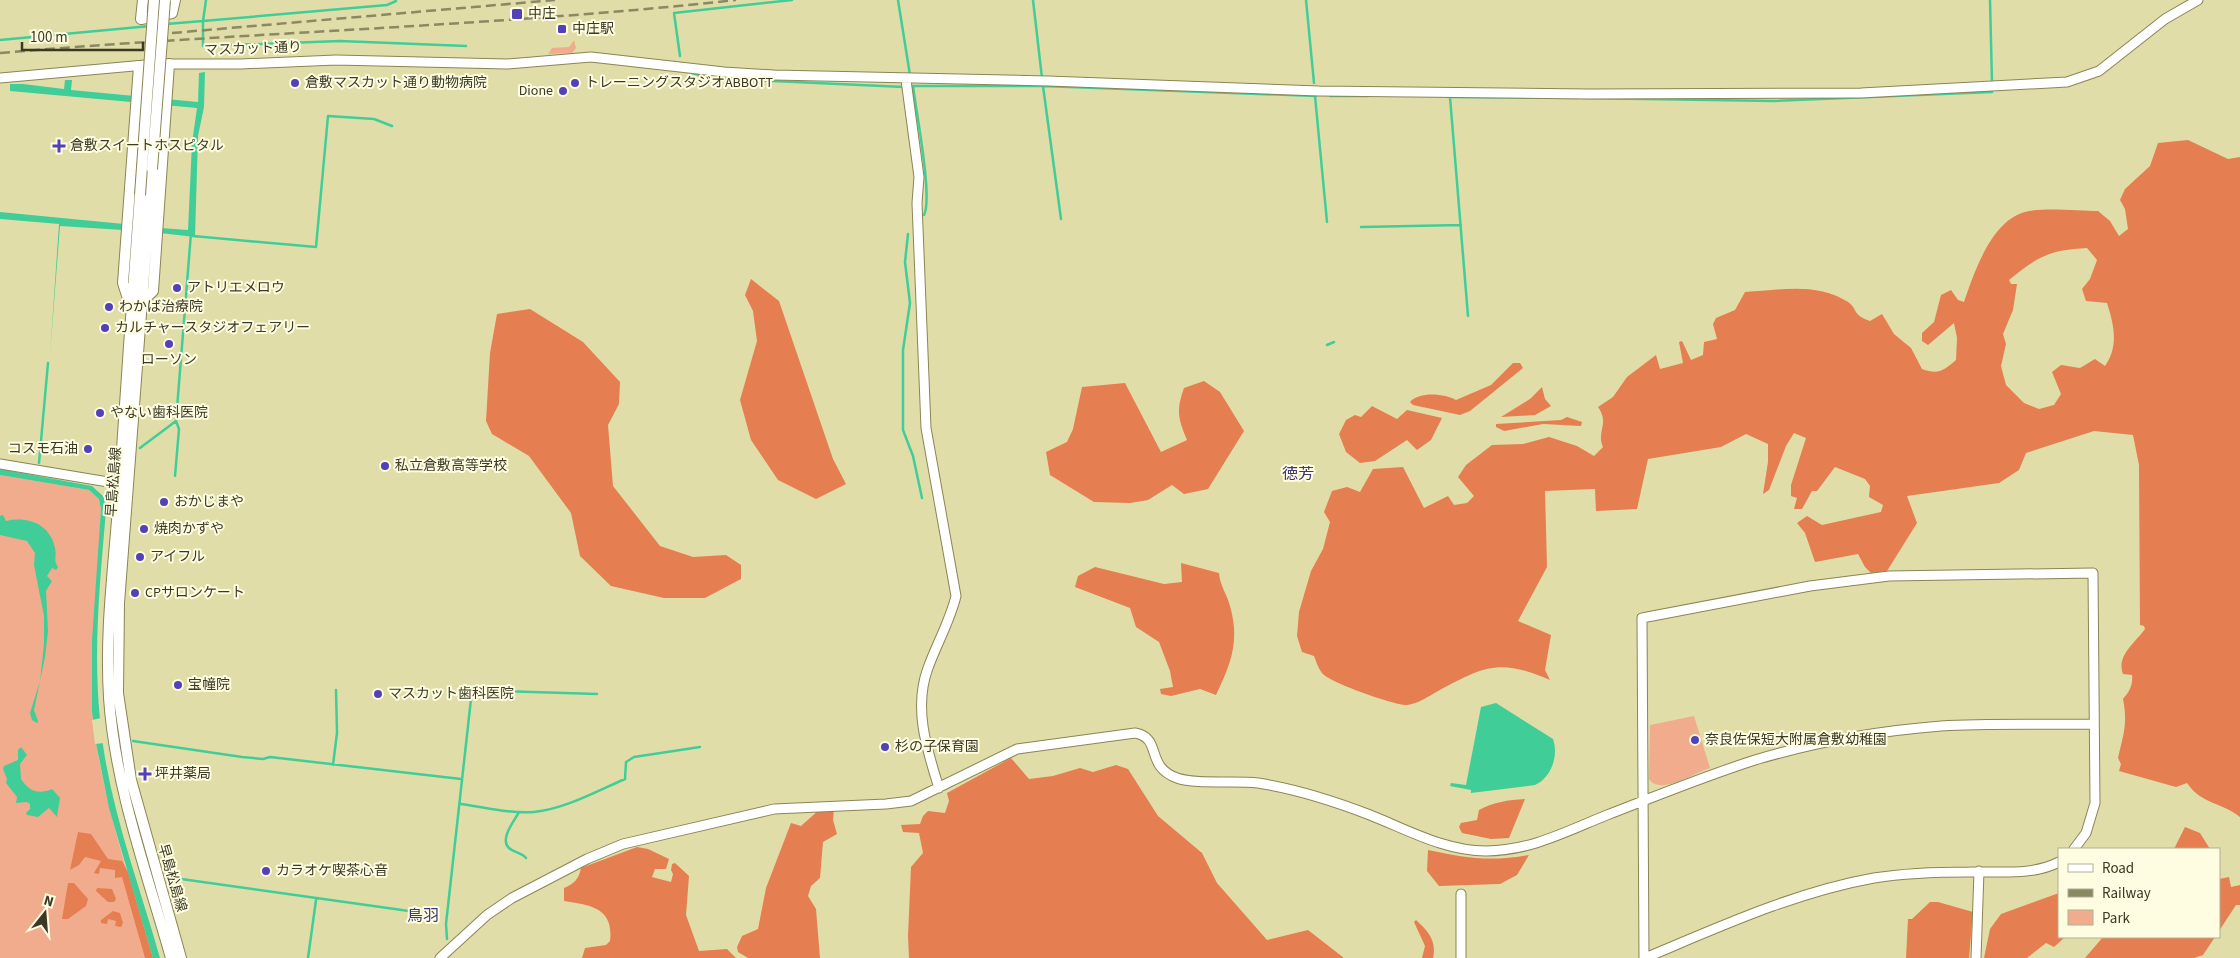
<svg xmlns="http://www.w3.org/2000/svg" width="2240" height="958" viewBox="0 0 2240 958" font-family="'Source Sans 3','Noto Sans JP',sans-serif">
<rect width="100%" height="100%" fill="#e1dda8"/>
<path fill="#f1ac8e" d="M574 40 576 48 572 53 548 54 552 48 569 47Z
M0 475 89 490 99 499 101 509 92 712C101 796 129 877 153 958H0Z
M1694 716 1710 768C1694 773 1660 796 1649 779L1650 725Z"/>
<path fill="#e57e50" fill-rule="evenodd" d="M2188 140 2228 159 2240 157V817C2222 802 2202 805 2187 783L2176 787 2119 771 2121 764 2118 758C2123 735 2128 725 2123 699 2130 691 2133 685 2132 675L2123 674C2116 656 2135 643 2145 629L2144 626 2140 625 2139 465 2133 435 2094 431 2026 453 2019 470 1999 483 1907 496 1917 523 1887 571 1871 573 1865 567 1858 554 1815 562 1805 533 1797 523 1807 516 1822 525 1881 512 1883 505 1869 497 1870 486 1865 479 1835 467 1817 491H1812L1802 509H1794L1797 498 1791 496V485L1806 438 1794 433 1786 446 1769 490 1763 494 1768 462V444L1746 434 1721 447 1648 459 1637 509 1596 511 1595 489 1545 491 1547 567 1518 621 1551 635 1545 670 1550 680C1500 658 1484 666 1438 691 1429 696 1418 704 1407 705 1396 706 1328 682 1322 673 1318 668 1316 661 1314 656L1302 652 1297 636 1299 612 1311 571 1323 549 1330 522 1324 512 1332 491 1347 487 1360 492 1373 469 1403 467 1424 508 1448 496 1454 505 1467 503 1474 496 1458 477 1466 465 1492 445 1523 444 1549 437 1577 446 1594 456 1603 447C1596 431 1610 424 1598 407L1613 397 1627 377 1656 355 1660 369 1683 363 1679 342 1682 341 1691 360 1703 355 1704 342 1717 339 1713 324 1716 318 1735 310 1745 292C1780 290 1817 282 1848 302 1858 309 1852 315 1870 321L1882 314 1894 334 1911 348 1922 369C1938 375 1943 371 1956 360L1957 338 1954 323 1928 345 1922 341V333L1934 322 1941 295 1951 290 1958 300 1964 302C1974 273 1991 221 2025 212 2043 207 2079 211 2098 211L2110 221 2119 236 2128 229 2125 209 2120 200 2125 189 2150 166 2158 143ZM2087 248 2097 260 2090 279 2082 289 2086 301 2107 303C2114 325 2119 346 2105 366L2095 359 2080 368 2061 365 2052 372 2061 394 2054 405 2039 409 2024 403 2006 385 2001 366 2006 344 2003 334 2013 310 2017 284H2011L2009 280C2037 257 2049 250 2087 248Z
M751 279 779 301 833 459 846 484 816 499 778 480 751 440 740 400 757 341 753 311 745 295Z
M530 309 583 342 620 382 619 404 608 425 613 486 660 546 693 557 726 555 741 565V579L705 598H664L611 586 580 556 571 513 529 456 492 434 486 421 490 353 497 314Z
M1513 363H1520L1523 368 1470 411 1460 415 1413 405 1410 402C1420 391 1445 394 1456 400L1491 385Z
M1204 381 1220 392 1244 431 1208 489 1184 494 1172 485 1148 500 1130 503 1094 502 1050 475 1046 452 1067 442 1073 429 1082 387 1125 383 1161 452 1187 440C1178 418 1176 411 1184 388Z
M1542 387 1545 399 1551 406 1535 415 1501 417 1530 399Z
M1372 406 1397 419 1407 410 1442 418 1431 440 1417 450 1407 440 1375 461 1360 463 1346 452 1339 434 1346 420 1355 415 1361 417Z
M1567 417 1582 422 1581 426 1543 424 1504 431 1496 427V424L1561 420Z
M1181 563 1219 573C1220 586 1227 594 1230 606 1240 641 1231 664 1216 695L1200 689 1171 696 1161 694 1160 689 1173 687 1170 671 1159 642 1136 627 1130 608 1075 587 1078 576 1095 567 1164 584 1182 582Z
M1011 758 1029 779 1053 776 1080 768 1093 772 1116 765 1128 769 1158 816 1202 853 1217 883 1267 940 1308 930 1344 958H909L908 936 911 867 923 853 919 833 903 832 901 825 920 824 923 816 928 811 945 813 949 801 947 793Z
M1525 799 1509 838 1491 839 1462 833 1459 827 1461 823 1477 820 1479 810C1494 802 1508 800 1525 799Z
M834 809 833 820 837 834 823 842 820 878 811 886 808 896 816 909 820 958H748L738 952 737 947 742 936 758 929 766 888 791 823 801 826 819 810Z
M2185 827 2200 833 2210 849H2174Z
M78 832 91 834 108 859 122 861 128 872 153 958H145L122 877 115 878V870L100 868 99 874 94 873 101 861 85 857 79 865 70 870Z
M637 847 648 849 669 859 666 869H655L652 877 671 882 673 874 671 870 672 864 675 863 689 876 686 915 699 951 727 949 736 958H582L585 948 606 945 610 941C614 908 591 905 564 901V888C574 884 579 879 581 868Z
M1428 850C1466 858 1490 862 1529 855L1517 875 1500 884 1439 886 1427 871Z
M2229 877 2231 887 2240 885V905H2236L2219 931V879Z
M68 883H74L88 899 86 906 68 919H62Z
M97 888 112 889 116 899 114 902H108L96 891Z
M2059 893V937H2065L2054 947 2046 943 2027 958H1984L1990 929 2001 914Z
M1930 902H1938L1973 912 1969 958H1906L1908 919H1912Z
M113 911 120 913 123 923 121 927 115 926 116 921 108 919 107 924 101 923V920Z
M1416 920C1428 931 1437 941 1433 958H1422L1425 946 1414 922Z
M2103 937H2215L2203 955 2194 958H2085Z"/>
<path fill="#41cd98" d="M205 72 204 107 198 136 195 237 160 233 161 228 188 230 192 143 197 108 10 91V84H23L64 89 65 80H72L71 90 198 102 199 73Z
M0 212 124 224 123 230 60 226 50 355 59 224 0 219Z
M0 469 92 486 104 497 106 511C100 581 93 650 100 719 107 801 138 880 160 958H153L109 808 96 743 92 712V640L101 509 99 499 89 490 0 475Z
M3 515 6 521C28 516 50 524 55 548 57 556 53 560 58 567L56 570 52 568 47 576 52 581 46 591 48 631 45 657 34 710 38 721 37 723 32 720 30 713 40 681 44 644V616L34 565 35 553 27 541 0 535V516Z
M1496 703 1553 739C1559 756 1551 778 1535 785L1471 793V790L1450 786 1451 783 1466 785 1481 707Z
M21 747 27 755 20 764 21 779C29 791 38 795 52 789L60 798 57 817 49 808 38 817 27 815 26 813 30 809V804L27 802 16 803 17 797 6 783 7 779 3 769 4 766 18 760V750Z"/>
<path fill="#e1dda8" d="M101 718 104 743 95 744 92 720Z"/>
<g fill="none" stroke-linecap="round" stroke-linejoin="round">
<path stroke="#41cd98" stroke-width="2.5" d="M898 0 910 75
M1033 0 1042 78
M1306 0 1314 83
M1990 0 1992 83
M396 1 387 5 203 21V46L340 41 466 46
M166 24 203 21 206 0
M0 40 150 26
M680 56 674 13 792 0
M688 72 711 78 904 87
M1043 86 1061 219
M1315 96 1327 222
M1330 96H1368
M1448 97 1578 98
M1450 97 1468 316
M1583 98 1774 101 1992 92V89
M924 215C933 198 916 111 913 86H1043L1316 96
M1361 227 1461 225
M908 234 905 262 910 303 903 350V430L913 456 922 498
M193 236 316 247 328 116 374 119 392 126
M1327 345 1334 342
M140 448 176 421 191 233
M39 463 48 363
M175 476 179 429 176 421
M133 741 242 757 263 759 270 757 461 779
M333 765 337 733 336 690
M461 804C484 807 510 814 534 812 565 809 597 791 625 779L626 762 634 757 700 747
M519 812C515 820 499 839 509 848 514 853 521 852 526 858
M167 877 409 911
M447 939 446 924 472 690 597 694
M308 958 316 900"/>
<g stroke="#8a8554" stroke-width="11">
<path id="tertiary" d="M163 64H241L336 60 507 64 591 57 724 72 774 75 1048 81 1319 91 1590 94 1861 93 2067 82 2099 71 2165 19 2198 0
M0 78 145 65
M906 80 919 177 917 203 926 428 956 596C950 621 937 643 928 668 913 708 927 750 939 788
M0 464 126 485
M1461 894V958
M440 958 487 915 512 898 587 859 623 844 774 809 886 804 911 801 1017 749 1135 733C1163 738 1144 766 1177 778 1196 785 1234 780 1258 783 1296 789 1334 801 1370 815 1408 830 1445 851 1486 851 1530 851 1567 831 1607 815 1656 796 1705 776 1755 760 1815 742 1878 731 1941 726 1991 723 2043 725 2093 724
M1644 958 1642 618 1810 586 1889 576 2093 573 2095 803 2086 833 2074 849
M1645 958C1719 927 1795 892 1874 878 1906 873 1938 872 1969 872 1999 871 2032 876 2059 862
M1976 958 1979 871"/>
</g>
<g stroke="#8a8554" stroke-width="12">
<path id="secondary" d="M143 0 141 19 172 13 175 0
M152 169 119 603 118 693 131 780 181 958
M140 195C132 299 125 404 118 508 113 573 105 633 109 698 115 787 147 873 171 958
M142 301 153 291 169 64
M130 305 123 283 139 66"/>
</g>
<use href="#tertiary" stroke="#fff" stroke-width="9"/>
<use href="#secondary" stroke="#fff" stroke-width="10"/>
<path stroke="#8b8864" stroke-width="2.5" stroke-dasharray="10 5" stroke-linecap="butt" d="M172 33 555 0
M0 53C245 32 491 27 736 0"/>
<g stroke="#8a8554" stroke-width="12" stroke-linecap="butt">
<path id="secondary-bridge" d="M152 169 165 0
M140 195 154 0"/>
</g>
<use href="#secondary-bridge" stroke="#fff" stroke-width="10"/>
</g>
<g fill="#5341b9" stroke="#fefde2" stroke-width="2">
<rect x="511" y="8" width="12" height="12" rx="2.5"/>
<rect x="557" y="24" width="10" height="10" rx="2.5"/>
<circle cx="295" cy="83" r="5"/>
<circle cx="575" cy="83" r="5"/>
<circle cx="563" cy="91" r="5"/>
<path d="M56.5 138.5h5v5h5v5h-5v5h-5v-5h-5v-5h5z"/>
<circle cx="177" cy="288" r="5"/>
<circle cx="109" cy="307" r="5"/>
<circle cx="105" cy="328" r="5"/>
<circle cx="169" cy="344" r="5"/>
<circle cx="100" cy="413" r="5"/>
<circle cx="88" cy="449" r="5"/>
<circle cx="385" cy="466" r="5"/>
<circle cx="164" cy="502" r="5"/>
<circle cx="144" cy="529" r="5"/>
<circle cx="140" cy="557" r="5"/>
<circle cx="135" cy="593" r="5"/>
<circle cx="178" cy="685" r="5"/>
<circle cx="378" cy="694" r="5"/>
<circle cx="1695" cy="740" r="5"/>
<circle cx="885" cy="747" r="5"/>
<path d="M142.5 766.5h5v5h5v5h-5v5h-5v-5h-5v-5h5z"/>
<circle cx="266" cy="871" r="5"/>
</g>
<g text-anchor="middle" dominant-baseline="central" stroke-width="4" stroke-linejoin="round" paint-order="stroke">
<g font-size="14" fill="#3b3924" stroke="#fefde2" text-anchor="start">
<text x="528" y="14">中庄</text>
<text x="572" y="29">中庄駅</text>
<text x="305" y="83">倉敷マスカット通り動物病院</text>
<text x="585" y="83">トレーニングスタジオABBOTT</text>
<text x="553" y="91" text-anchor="end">Dione</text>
<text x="70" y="146">倉敷スイートホスピタル</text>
<text x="187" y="288">アトリエメロウ</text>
<text x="119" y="307">わかば治療院</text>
<text x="115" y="328">カルチャースタジオフェアリー</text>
<text x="169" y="360" text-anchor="middle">ローソン</text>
<text x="110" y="413">やない歯科医院</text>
<text x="78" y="449" text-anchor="end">コスモ石油</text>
<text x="395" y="466">私立倉敷高等学校</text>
<text x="174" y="502">おかじまや</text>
<text x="154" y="529">焼肉かずや</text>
<text x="150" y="557">アイフル</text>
<text x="145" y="593">CPサロンケート</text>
<text x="188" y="685">宝幢院</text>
<text x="388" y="694">マスカット歯科医院</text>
<text x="1705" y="740">奈良佐保短大附属倉敷幼稚園</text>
<text x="895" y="747">杉の子保育園</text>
<text x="155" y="774">坪井薬局</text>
<text x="276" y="871">カラオケ喫茶心音</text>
</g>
<g font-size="14" fill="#3b3924" stroke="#fefde2">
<text transform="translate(253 49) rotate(-2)">マスカット通り</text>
<text transform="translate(114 482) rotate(-86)">早島松島線</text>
<text transform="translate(172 878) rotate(74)">早島松島線</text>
</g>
<g font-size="16" fill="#3c3874" stroke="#fefde2">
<text x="1298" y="474">徳芳</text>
<text x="423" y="916">鳥羽</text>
</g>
</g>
<rect x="2058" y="848" width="162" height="90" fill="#fefde2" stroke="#b0af96"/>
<rect x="2068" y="864" width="25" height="8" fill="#ffffff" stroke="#b0af96"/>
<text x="2102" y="873" font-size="15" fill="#3b3924">Road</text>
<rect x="2068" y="889" width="25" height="8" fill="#8b8864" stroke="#b0af96"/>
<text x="2102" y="898" font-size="15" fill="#3b3924">Railway</text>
<rect x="2068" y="910" width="25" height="15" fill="#f1ac8e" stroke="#b0af96"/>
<text x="2102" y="923" font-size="15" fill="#3b3924">Park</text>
<g transform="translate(45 913) rotate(17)" stroke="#fefde2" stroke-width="4" paint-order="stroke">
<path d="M0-4L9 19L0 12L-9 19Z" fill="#3b3924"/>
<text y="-8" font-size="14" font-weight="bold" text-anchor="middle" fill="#3b3924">N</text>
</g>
<path d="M22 42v8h121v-8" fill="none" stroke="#3b3924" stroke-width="2.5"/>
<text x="30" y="42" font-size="15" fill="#3b3924" stroke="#fefde2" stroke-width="4" paint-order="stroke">100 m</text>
</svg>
